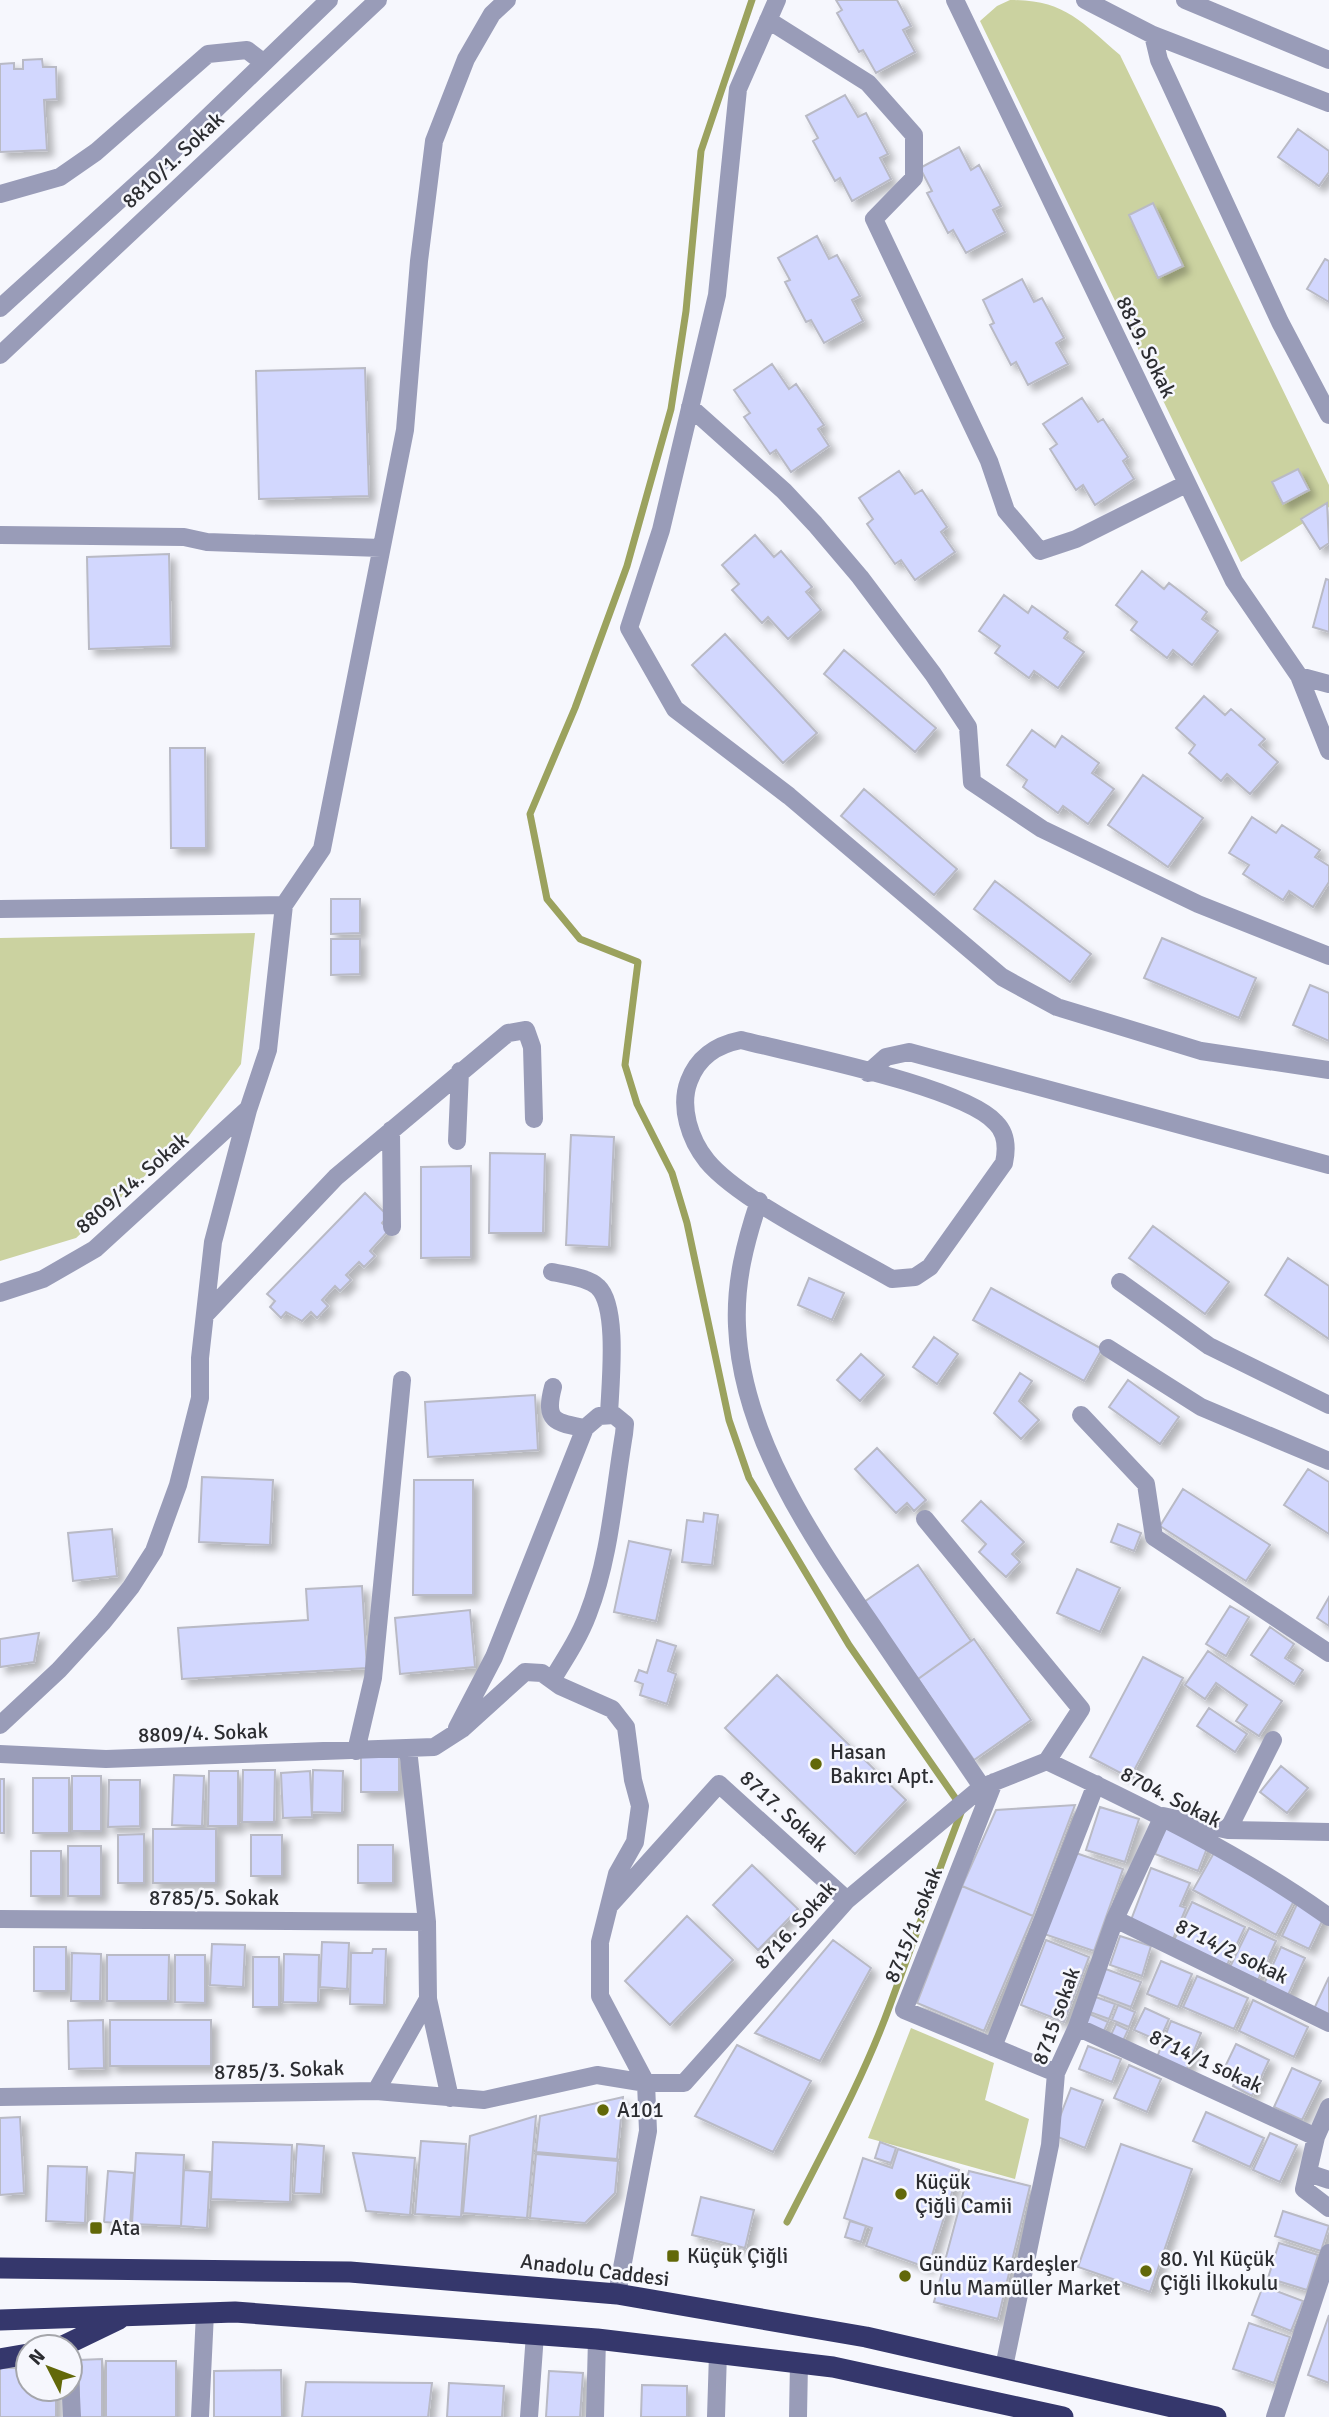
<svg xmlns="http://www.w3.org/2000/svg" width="1329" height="2417" viewBox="0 0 1329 2417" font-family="Signika,sans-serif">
<defs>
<filter id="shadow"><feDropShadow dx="6" dy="6" stdDeviation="3.5" flood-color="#0004"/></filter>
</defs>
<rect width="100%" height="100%" fill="#f6f7fd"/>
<path fill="#cbd2a0" d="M1010 0C1065 0 1080 21 1120 55L1329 485V507L1241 562 980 21 997 6Z
M255 933 241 1064 189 1136 76 1238 0 1261V938Z
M911 2028 994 2063 985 2100 1029 2119 1015 2179 868 2138Z"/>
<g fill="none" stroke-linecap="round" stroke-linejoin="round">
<path stroke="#9ba25e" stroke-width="7" d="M752 0 701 151 686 311 671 409 627 566 575 708 530 814 547 899 580 939 638 962 625 1065 637 1104 672 1173 687 1223 729 1420 749 1478 849 1645 956 1799
M787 2222C823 2151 863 2080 890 2005 914 1940 937 1875 962 1810"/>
</g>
<path fill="#d2d7fe" stroke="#b9bac5" stroke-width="2" filter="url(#shadow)" d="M836 0H897L911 26 903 30 915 52 876 73 863 50 859 52 837 13 842 10Z
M42 59 43 67H56L57 99 44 100 47 150 0 152V64L14 63V69H23V60Z
M845 95 858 117 866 113 888 154 880 158 891 179 852 201 840 178 835 181 813 141 818 138 806 116Z
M1298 129 1329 151V172L1319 186 1278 157Z
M959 147 971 170 979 165 1001 206 993 210 1005 232 966 253 953 230 948 233 927 193 932 191 920 168Z
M1153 203 1183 266 1158 278 1129 215Z
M817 236 829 259 837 255 860 296 852 300 863 321 824 343 811 320 806 322 785 282 790 280 778 258Z
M1325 259 1329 261V302L1307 289Z
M1022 279 1034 302 1042 298 1064 338 1056 343 1068 364 1028 385 1016 362 1011 365 990 325 994 323 983 300Z
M772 364 789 389 796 384 824 425 818 429 829 446 791 472 776 450 770 454 744 417 750 413 734 390Z
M365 368 369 496 259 499 256 371Z
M1082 398 1098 422 1103 419 1128 457 1123 461 1134 479 1095 505 1083 485 1076 490 1050 449 1057 444 1043 424Z
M1298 469 1309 490 1283 504 1272 482Z
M899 471 915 494 922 490 947 527 941 532 955 552 915 580 901 560 895 564 867 524 873 519 859 498Z
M1327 503 1329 543 1320 549 1301 519Z
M755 535 774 557 781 551 812 587 806 592 821 610 788 639 768 617 762 623 732 590 739 584 722 565Z
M169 554 171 646 89 649 87 557Z
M1142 571 1164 589 1169 583 1207 612 1202 619 1218 631 1192 665 1173 650 1167 658 1131 630 1137 622 1116 605Z
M1326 579 1329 580V632L1313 627Z
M1004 595 1028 613 1032 606 1068 632 1064 638 1084 652 1058 688 1034 671 1029 678 995 653 1000 646 979 631Z
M725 634 817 733 783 763 692 665Z
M844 650 936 728 915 752 824 674Z
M1204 696 1225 715 1231 709 1265 739 1259 745 1278 762 1250 794 1227 774 1221 781 1189 753 1195 745 1176 728Z
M1032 730 1055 747 1062 736 1099 763 1092 773 1114 789 1088 824 1063 806 1058 813 1023 787 1027 780 1007 765Z
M170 748H205L206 848H171Z
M1143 775 1203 818 1168 867 1108 825Z
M864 789 957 869 934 895 841 816Z
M1252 817 1276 833 1282 825 1320 850 1315 857 1329 866V882L1313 907 1289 891 1283 900 1243 874 1249 865 1229 853Z
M995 881 1091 954 1070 982 974 909Z
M331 899H360V933L331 934Z
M1162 938 1256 978 1239 1018 1144 978Z
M331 939H360V974L331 975Z
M1310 985 1329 993V1041L1293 1025Z
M571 1135 614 1137 609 1247 566 1245Z
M490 1153 545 1154 543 1233H489Z
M471 1166V1257L421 1258V1167Z
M365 1193 388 1216 382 1223 389 1230 370 1251 375 1256 364 1267 359 1262 346 1275 351 1280 340 1291 335 1286 322 1300 328 1306 317 1318 311 1312 302 1321 286 1312 281 1318 270 1307 275 1301 267 1294Z
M1153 1226 1229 1282 1205 1314 1129 1258Z
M1288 1258 1329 1286V1339L1265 1295Z
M809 1278 844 1293 832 1320 798 1305Z
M991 1288 1102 1349 1084 1381 973 1320Z
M934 1337 958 1354 937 1384 913 1367Z
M861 1354 884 1375 860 1401 837 1380Z
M1020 1373 1032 1381 1019 1401 1039 1420 1021 1439 994 1413Z
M1128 1380 1179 1417 1160 1444 1109 1407Z
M535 1395 538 1450 428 1457 425 1402Z
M877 1448 926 1500 914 1511 907 1503 896 1513 855 1469Z
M1308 1469 1329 1482V1534L1284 1505Z
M202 1477 273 1480 270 1545 199 1542Z
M414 1480H473V1595H413Z
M1183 1489 1270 1545 1246 1581 1160 1526Z
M981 1501 1024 1542 1012 1554 1020 1562 1006 1577 979 1552 986 1544 962 1521Z
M704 1513 718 1515 712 1565 682 1562 687 1520 703 1522Z
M1118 1524 1141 1533 1134 1551 1111 1542Z
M112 1529 117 1576 73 1581 68 1533Z
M629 1541 671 1550 656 1621 614 1612Z
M918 1565 971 1641 918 1679 864 1602Z
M1077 1569 1120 1588 1100 1632 1057 1613Z
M362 1586 367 1668 182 1679 178 1628 308 1620 306 1589Z
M1329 1597V1626L1317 1618Z
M1230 1606 1249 1617 1226 1656 1206 1644Z
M470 1610 475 1667 400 1674 395 1618Z
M1270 1627 1294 1644 1285 1658 1303 1670 1294 1684 1251 1655Z
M39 1633 34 1662 0 1667V1639Z
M974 1639 1031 1720 974 1760 918 1679Z
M657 1640 676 1646 668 1671 676 1674 667 1704 640 1695 643 1684 635 1681 639 1670 647 1673Z
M1208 1651 1282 1701 1259 1736 1236 1721 1247 1705 1216 1683 1205 1699 1185 1685Z
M1143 1657 1183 1678 1130 1778 1090 1757Z
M777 1675 906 1800 855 1854 725 1728Z
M1209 1708 1247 1734 1235 1752 1197 1726Z
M361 1755H399V1792H361Z
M1281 1766 1308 1788 1287 1813 1260 1792Z
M243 1770H275L274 1822H242Z
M313 1770 343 1771 342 1813 312 1812Z
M209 1771H238V1826H208Z
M310 1771 312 1817 283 1818 281 1773Z
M174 1775 204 1776 202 1826 172 1825Z
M72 1776H101V1831H72Z
M33 1778H69V1833H33Z
M0 1779H4V1833H0Z
M109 1780H140V1826L108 1827Z
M1075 1805 1033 1916 962 1886 996 1810Z
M1100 1807 1139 1819 1125 1862 1086 1850Z
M1166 1826 1209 1843 1198 1871 1155 1854Z
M153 1829H216V1883H153Z
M144 1834V1883H118V1835Z
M251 1835H282V1876H251Z
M358 1845H393V1883H358Z
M68 1846H101V1896H68Z
M31 1851H61V1896H31Z
M1215 1851 1297 1895 1276 1935 1193 1890Z
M1073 1852 1123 1869 1094 1951 1044 1934Z
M752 1865 798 1909 758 1950 713 1905Z
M1151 1868 1190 1883 1180 1906 1186 1908 1173 1939 1131 1920Z
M962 1886 1033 1916 984 2031 917 2003Z
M1192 1902 1245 1927 1227 1965 1174 1940Z
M1298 1902 1325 1915 1309 1949 1282 1936Z
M687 1916 733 1960 670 2025 625 1981Z
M1249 1928 1276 1941 1258 1980 1230 1967Z
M1120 1936 1151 1946 1142 1976 1110 1965Z
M833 1940 871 1968 820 2061 755 2033Z
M1046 1940 1089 1957 1064 2022 1021 2005Z
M322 1942 349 1943 347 1989 320 1987Z
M212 1944 245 1945 243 1987 210 1985Z
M34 1947H66V1991H34Z
M1281 1947 1305 1958 1288 1995 1264 1984Z
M373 1949H386L384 2005 350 2004 351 1953H372Z
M72 1953 101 1954 100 2001H71Z
M284 1954 319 1955 318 2003 283 2002Z
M107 1955H169L168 2001H107Z
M175 1955H205V2003L175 2002Z
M253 1957H279V2007H253Z
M1161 1961 1192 1974 1178 2007 1147 1994Z
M1103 1968 1141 1982 1131 2007 1094 1993Z
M1197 1976 1248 1998 1234 2029 1183 2007Z
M1329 1977V2019L1313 2011Z
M1093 1996 1115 2004 1109 2019 1087 2011Z
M1253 2000 1308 2027 1294 2057 1239 2031Z
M1118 2005 1135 2012 1129 2027 1112 2020Z
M1145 2008 1169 2019 1159 2041 1134 2030Z
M1087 2013 1108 2022 1102 2035 1081 2026Z
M103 2020 104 2068 69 2069 68 2021Z
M110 2020H211V2066H110Z
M1171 2021 1201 2033 1186 2071 1156 2060Z
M1116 2024 1128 2030 1122 2043 1110 2037Z
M1236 2044 1269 2060 1258 2084 1224 2069Z
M737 2045 811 2081 773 2152 695 2116Z
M1088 2046 1121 2059 1112 2082 1079 2069Z
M1129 2065 1161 2079 1147 2112 1114 2098Z
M1292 2068 1321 2081 1302 2120 1274 2107Z
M1238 2075 1258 2084 1252 2096 1233 2086Z
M1071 2088 1103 2100 1085 2148 1053 2135Z
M623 2097 617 2159 536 2152 540 2116Z
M1206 2112 1264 2138 1250 2167 1193 2141Z
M536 2116 527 2218 463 2213 470 2136Z
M20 2117 24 2193 0 2195V2118Z
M1270 2133 1297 2145 1280 2182 1253 2170Z
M421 2141 466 2144 461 2217 415 2214Z
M213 2142 292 2145 290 2202 211 2199Z
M880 2142 896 2148 891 2163 875 2158Z
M297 2144 324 2146 321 2194 294 2193Z
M1121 2144 1192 2169 1150 2292 1078 2267Z
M898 2149 959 2170 928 2268 866 2246 872 2228 844 2218 863 2158 892 2168Z
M136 2153 184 2155 181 2226 132 2224Z
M353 2153 415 2158 410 2215 366 2211Z
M536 2154 618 2161 615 2193 585 2223 530 2218Z
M48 2166 87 2167 85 2223 46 2221Z
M184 2170 210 2172 207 2228 181 2226Z
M108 2171 134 2173 130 2224 104 2222Z
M969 2171 1030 2186 998 2319 934 2302Z
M701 2197 754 2210 745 2248 692 2235Z
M1283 2211 1329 2226 1321 2251 1275 2236Z
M850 2221 866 2226 861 2242 845 2237Z
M1279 2243 1318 2255 1307 2290 1268 2278Z
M1263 2286 1303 2301 1291 2331 1252 2315Z
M1329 2315V2383L1308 2375Z
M1249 2323 1290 2337 1274 2383 1233 2369Z
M102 2359V2417H79V2360Z
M106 2361H176V2417H106Z
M0 2368H28V2389H56V2417H0Z
M281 2370 282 2417H214V2371Z
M549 2371 583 2373 580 2417H546Z
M306 2382 432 2383 428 2417H302Z
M449 2383 504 2386 502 2417H447Z
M642 2385 687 2386V2417H641Z"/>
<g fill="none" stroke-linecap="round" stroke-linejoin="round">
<path stroke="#999cb8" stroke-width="18" d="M777 0 738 89 717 295 661 530 629 628 675 709 789 796 1002 977 1057 1007 1201 1051 1329 1070
M955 0 1234 581 1299 676 1329 684
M1085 0 1153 35 1329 103
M1185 0 1329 60
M768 20 868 83 914 135V178L874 219 989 461 1006 511 1040 551 1076 539 1186 484
M1153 35 1159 60 1280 322 1329 415
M0 194 60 177 96 152 208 54 247 50 264 63
M0 308 158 165 329 0
M0 355 378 0
M690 407 784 491 815 524 860 577 933 674 968 727 972 782 1042 829 1198 904 1329 956
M0 535 184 537 207 542 381 548
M1299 676 1329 751
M0 909 284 905
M741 1040C795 1054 963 1086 996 1123 1007 1134 1007 1149 1004 1163L930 1267 915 1277 892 1279C844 1251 740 1201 707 1161 690 1140 679 1107 689 1081 698 1057 716 1045 741 1040Z
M868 1073 886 1057 909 1052 1329 1165
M391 1130 392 1227
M457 1141 460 1071
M759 1201C745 1243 735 1282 737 1326 742 1441 818 1546 880 1637 914 1687 948 1737 982 1787
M552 1272C565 1275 588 1277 598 1287 619 1307 610 1386 609 1415
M1120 1282 1209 1346 1329 1405
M0 1293 43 1279 95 1249 247 1110
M205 1315 336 1177 508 1033 526 1030 532 1047 534 1119
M1108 1348 1201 1407 1329 1461
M553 1387C544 1421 555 1423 585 1428
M1081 1415 1146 1484 1154 1537 1329 1653
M925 1519 1081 1709 1047 1761
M0 1725 59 1670 103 1622 131 1587 154 1551 178 1485 200 1398V1358L213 1242 248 1110 268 1050 284 905 322 849 405 430 419 261 434 141 466 59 492 14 507 0
M457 1728 494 1657 585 1428 599 1416 614 1415 625 1424 624 1434C614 1493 610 1558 588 1614 579 1638 565 1659 552 1680
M356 1751 373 1678 402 1380
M0 1754 106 1759 434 1747 462 1729 525 1672 542 1673 560 1686 612 1709 626 1727 633 1780 640 1806 635 1842 617 1874 600 1942V1996L646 2083 648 2131 617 2294
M994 1782 904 2010 1056 2073
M1228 1830 1273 1740
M610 1905 719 1784 847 1900
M0 1919 427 1922
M1115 1919 1329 2023
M428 1999 450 2098
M1077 2027 1316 2137
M993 2047 1096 1784
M376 2091 484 2100 597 2075 646 2083H684L847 1900 982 1787 1047 1761C1145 1808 1241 1854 1329 1917
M0 2097 376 2091 428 1999 427 1922 408 1749
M1329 2107 1316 2137 1304 2189 1329 2208
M1308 2173 1329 2180
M1004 2367 1050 2145 1056 2073 1077 2027 1115 1919 1163 1816 1228 1830 1329 1832
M70 2376 72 2417
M200 2417 205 2313
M529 2417 535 2334
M595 2417 597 2339
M716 2417 718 2353
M798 2417 799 2363
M1275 2417 1329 2253"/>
<path stroke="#35376c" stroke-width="21" d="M0 2268 350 2272 617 2294 866 2337 1216 2417
M0 2320 235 2312 597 2339 833 2367 1063 2417
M61 2347 119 2319
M0 2359 28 2354"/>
</g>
<g fill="#626809" stroke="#f6f7fd" stroke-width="2.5">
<circle cx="816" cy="1764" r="7"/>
<circle cx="603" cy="2110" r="7"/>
<circle cx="901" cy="2194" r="7"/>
<rect x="89" y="2221" width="14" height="14" rx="3.5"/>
<rect x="666" y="2249" width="14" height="14" rx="3.5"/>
<circle cx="1146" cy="2271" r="7"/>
<circle cx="905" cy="2276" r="7"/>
</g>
<g text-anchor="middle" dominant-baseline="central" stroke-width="5" stroke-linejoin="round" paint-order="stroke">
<g font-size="21" fill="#2c2d31" stroke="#f6f7fd">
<text transform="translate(173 160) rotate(-43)">8810/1. Sokak</text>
<text transform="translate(1146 347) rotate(64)">8819. Sokak</text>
<text transform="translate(132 1183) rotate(-41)">8809/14. Sokak</text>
<text transform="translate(203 1733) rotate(-2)">8809/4. Sokak</text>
<text transform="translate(1171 1797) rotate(27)">8704. Sokak</text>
<text transform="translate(784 1811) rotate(42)">8717. Sokak</text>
<text x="214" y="1898">8785/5. Sokak</text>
<text transform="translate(795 1925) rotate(-48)">8716. Sokak</text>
<text transform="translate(913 1925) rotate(-68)">8715/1 sokak</text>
<text transform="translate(1232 1951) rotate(26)">8714/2 sokak</text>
<text transform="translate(1056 2016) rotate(-70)">8715 sokak</text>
<text transform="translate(1206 2061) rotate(25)">8714/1 sokak</text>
<text transform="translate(279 2070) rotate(-2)">8785/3. Sokak</text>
<text transform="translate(595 2270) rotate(7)">Anadolu Caddesi</text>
</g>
<g font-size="21" fill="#2c2d31" stroke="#f6f7fd" text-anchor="start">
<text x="830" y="1752">Hasan<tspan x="830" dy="24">Bakırcı Apt.</tspan></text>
<text x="617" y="2110">A101</text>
<text x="915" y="2182">Küçük<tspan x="915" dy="24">Çiğli Camii</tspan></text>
<text x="110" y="2228">Ata</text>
<text x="687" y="2256">Küçük Çiğli</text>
<text x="1160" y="2259">80. Yıl Küçük<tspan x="1160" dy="24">Çiğli İlkokulu</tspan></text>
<text x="919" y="2264">Gündüz Kardeşler<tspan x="919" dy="24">Unlu Mamüller Market</tspan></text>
</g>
</g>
<g transform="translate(49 2368) rotate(312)"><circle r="33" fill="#f6f7fd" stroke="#a5a6ab" stroke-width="2"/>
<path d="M0-5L12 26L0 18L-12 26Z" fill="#626809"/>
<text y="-10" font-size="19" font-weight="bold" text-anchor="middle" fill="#2c2d31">N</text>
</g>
</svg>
